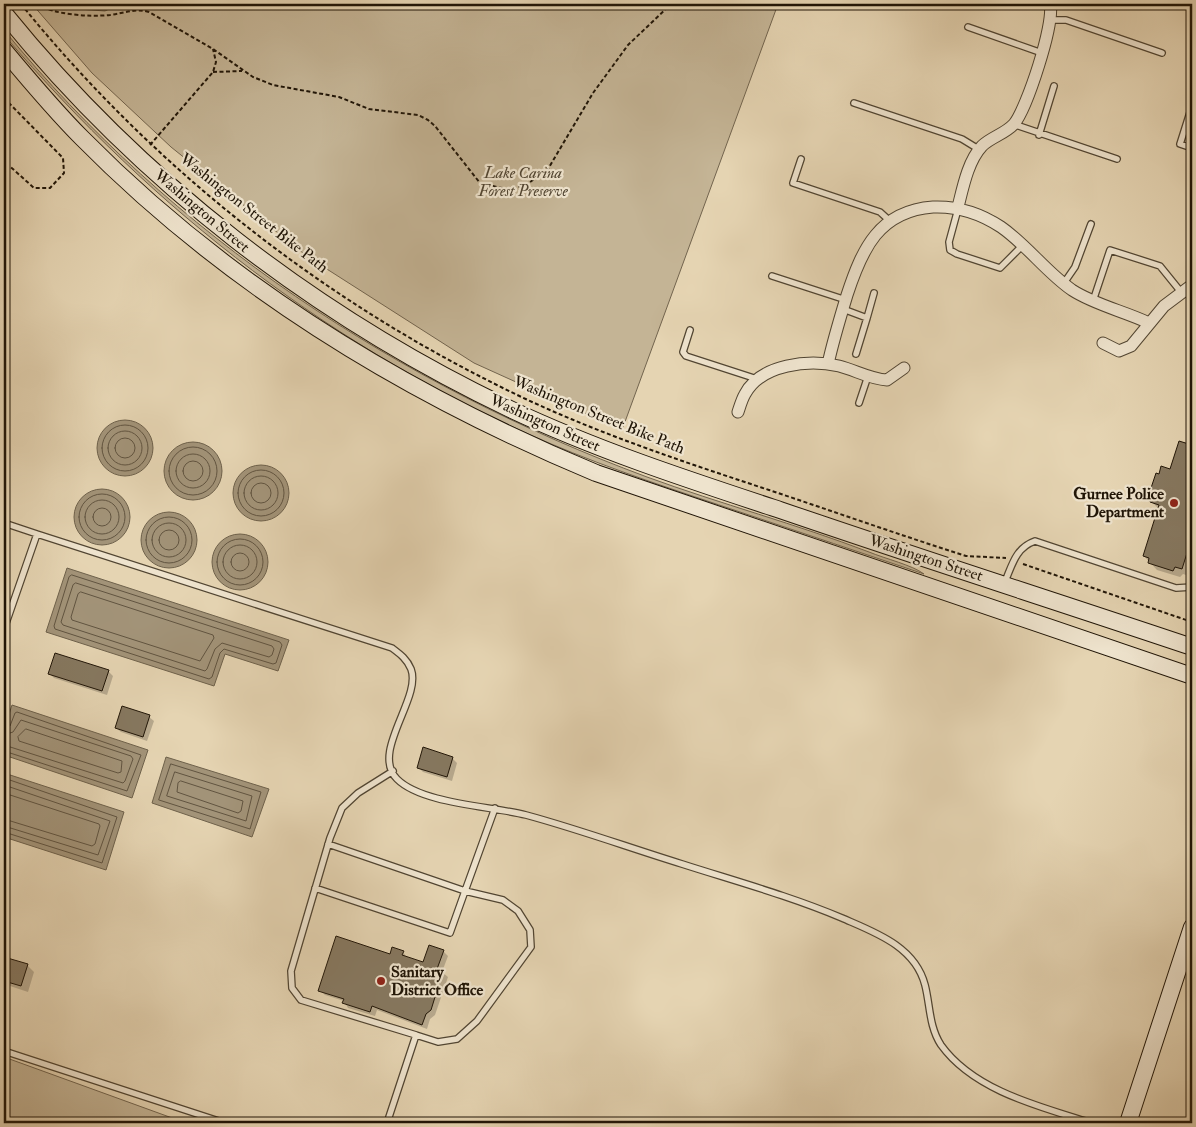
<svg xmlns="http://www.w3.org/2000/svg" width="1196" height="1127" viewBox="0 0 1196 1127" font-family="'IM FELL Double Pica',serif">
<rect width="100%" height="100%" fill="#e5d4b2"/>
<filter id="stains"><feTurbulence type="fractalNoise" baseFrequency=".004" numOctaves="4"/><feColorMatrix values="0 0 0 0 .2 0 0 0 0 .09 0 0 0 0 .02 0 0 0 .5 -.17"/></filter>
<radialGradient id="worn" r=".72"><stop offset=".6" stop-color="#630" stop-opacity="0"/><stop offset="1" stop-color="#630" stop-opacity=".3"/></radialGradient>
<path fill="#c4b495" stroke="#72644e" d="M32 4H778L622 430 474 363 308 257 171 147 92 73Z
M4 30C172 236 399 385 647 477 721 504 796 524 869 552 886 559 912 565 924 574 864 554 803 533 743 513 678 491 612 470 549 443 335 351 154 211 4 35Z
M4 1057 186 1123H145L138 1120 137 1123H4Z"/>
<path fill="#a29378" stroke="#6e614b" d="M55 4H119L105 11 65 8Z
M97 448a28 28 0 1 1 56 0a28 28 0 1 1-56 0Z
M164 471a29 29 0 1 1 58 0a29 29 0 1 1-58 0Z
M233 493a28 28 0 1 1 56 0a28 28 0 1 1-56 0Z
M74 517a28 28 0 1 1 56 0a28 28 0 1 1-56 0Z
M141 540a28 28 0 1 1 56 0a28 28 0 1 1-56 0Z
M212 562a28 28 0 1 1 56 0a28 28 0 1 1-56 0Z
M67 568 289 640 278 671 225 654 214 686 46 632Z
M12 705 148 750 132 798 4 755V730Z
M166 757 269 789 252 837 152 803Z
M4 773 124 812 106 870 4 837Z"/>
<path fill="#0003" d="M1192 438V567L1189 576 1183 574 1180 577 1157 570 1144 556 1159 509 1152 502 1160 475 1171 470 1190 445Z
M108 671 113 676 107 695 54 678 50 674Z
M149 717 154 721 147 741 121 732 116 728Z
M452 758 457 763 452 781 423 772 418 767Z
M443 951 448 956 442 972 448 977 435 1015 430 1019 427 1029 377 1010 375 1016 348 1008 344 1001 325 995 320 990 391 955 403 952 407 958 424 964Z
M4 958 27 965 34 972 28 992 4 984Z"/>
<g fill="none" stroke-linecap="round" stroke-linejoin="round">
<path stroke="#615440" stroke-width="1" d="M102 448a23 23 0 1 1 46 0a23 23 0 1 1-46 0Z
M108 448a17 17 0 1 1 34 0a17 17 0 1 1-34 0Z
M115 448a10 10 0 1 1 20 0a10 10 0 1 1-20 0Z
M169 471a24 24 0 1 1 48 0a24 24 0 1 1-48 0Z
M176 471a17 17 0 1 1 34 0a17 17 0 1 1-34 0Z
M183 471a10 10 0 1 1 20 0a10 10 0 1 1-20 0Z
M238 493a23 23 0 1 1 46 0a23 23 0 1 1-46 0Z
M244 493a17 17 0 1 1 34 0a17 17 0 1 1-34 0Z
M251 493a10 10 0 1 1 20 0a10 10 0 1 1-20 0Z
M79 517a23 23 0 1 1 46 0a23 23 0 1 1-46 0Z
M85 517a17 17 0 1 1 34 0a17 17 0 1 1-34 0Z
M93 517a9 9 0 1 1 18 0a9 9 0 1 1-18 0Z
M146 540a23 23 0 1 1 46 0a23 23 0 1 1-46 0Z
M152 540a17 17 0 1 1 34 0a17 17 0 1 1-34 0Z
M159 540a10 10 0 1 1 20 0a10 10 0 1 1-20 0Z
M217 562a23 23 0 1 1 46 0a23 23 0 1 1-46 0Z
M223 562a17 17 0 1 1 34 0a17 17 0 1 1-34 0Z
M231 562a9 9 0 1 1 18 0a9 9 0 1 1-18 0Z
M72 575 280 642 282 645 276 663 273 664 224 649 220 653 212 677 209 679 55 629 54 626 69 577Z
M76 583 272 646 274 649 272 655 269 657 222 643 215 649 207 669 205 671 63 625 61 622 73 585Z
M81 592 213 635 214 638 200 661 72 620 71 617 78 594Z
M4 728 10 726 15 713 17 712 141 755 127 791 4 751
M26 729 122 761 121 772 118 773 19 741 18 737Z
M4 735 13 732 21 720 131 756 133 759 125 781 123 783 4 745
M171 764 261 792 250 829 159 800Z
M175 772 252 796 246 821 167 796Z
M4 778 117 817 102 863 4 832
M181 781 243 801 241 811 238 813 177 792 178 783Z
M4 785 110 821 98 855 4 826
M4 793 99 824 100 826 95 844 92 846 4 819"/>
</g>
<path fill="#867860" stroke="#201507" d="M1179 441 1192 445V537L1182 569 1175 567 1173 571 1148 563 1149 558 1143 556 1159 505 1150 502 1152 496 1149 494 1156 473 1159 474 1161 466 1170 469Z
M55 653 109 670 102 691 48 674Z
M122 706 150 715 143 737 115 728Z
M423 747 453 757 447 777 417 768Z
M336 936 390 954 392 947 404 951 402 955 423 962 429 945 444 950 437 969 443 971 431 1010 426 1014 422 1025 372 1006 370 1012 342 1003 344 999 318 991Z
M4 957 28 964 21 986 4 981Z"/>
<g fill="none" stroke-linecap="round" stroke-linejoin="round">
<g stroke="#514532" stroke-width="8">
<path id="service" d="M1051 20H1066L1162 53
M968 27 1042 53
M854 103 962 139 980 150
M1192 106 1180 144 1192 148
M1013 124 1117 159
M1039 135 1054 86
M801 159 793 183 880 212 891 222
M958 209 949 242 950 250 957 254 1000 268 1023 245
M772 276 846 300
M1064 283 1075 267 1091 224
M1093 301 1110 250 1160 266 1181 292
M843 309 867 318 874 293
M690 330 683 352 686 356 757 379
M856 354 867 318
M859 403 868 376
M4 523 37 534
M1004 584C1012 566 1015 548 1035 541L1176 588 1192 587
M4 629 37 534 392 648C400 654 407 659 411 669 422 698 370 752 397 779 422 804 491 806 526 815 578 829 630 848 682 864 735 881 790 896 842 918 874 932 915 946 925 985 930 1004 929 1027 941 1045 974 1091 1041 1107 1092 1123
M393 771 358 793 342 808 330 838 291 971 292 988 301 1000 416 1035
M315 888 450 933 465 891 328 844
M4 1051 225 1123
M387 1123 416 1035 438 1042 457 1039 477 1021 531 947 530 930 518 911 503 900 465 891 495 808"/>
</g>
<g stroke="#514532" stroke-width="13">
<path id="minor" d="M958 207C963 187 968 161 982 146 991 137 1005 134 1014 124 1027 108 1055 23 1050 4
M1103 343 1119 351 1131 346 1164 306 1192 285
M828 364C833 341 840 318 847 295 862 249 879 211 933 207 958 206 980 213 1001 227 1027 245 1046 272 1072 290 1095 305 1124 311 1149 323
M738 412C740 406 742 399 745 394 761 364 809 359 839 366 855 370 870 379 887 380L904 368"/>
</g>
<g stroke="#201507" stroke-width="18">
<path id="secondary" d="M4 13C140 181 315 316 510 409 597 450 689 480 780 510 917 557 1055 601 1192 647
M4 50C29 80 54 110 82 138 227 285 406 394 596 473L1192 676
M1128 1123 1192 927"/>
</g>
<path stroke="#201507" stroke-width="2" stroke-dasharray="4 2.5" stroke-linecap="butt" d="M21 4C148 161 311 292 493 383 581 428 675 459 769 490 835 512 900 535 966 556L1006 558
M37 4C54 15 90 17 110 15 125 13 135 8 149 12L213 49 253 77 273 85 339 97 369 109 418 115 428 120 435 126 480 183 506 189 526 185 548 169 593 93 628 45 671 4
M213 72 242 71
M4 98 63 158 64 173 50 188H34L4 161
M150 145 213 72 216 62 213 49
M1023 564 1192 622"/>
<use href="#service" stroke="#eee3cd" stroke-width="5.5"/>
<use href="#minor" stroke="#eee3cd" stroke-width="11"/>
<use href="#secondary" stroke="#eee3cd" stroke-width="16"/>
</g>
<g fill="#8f2418" stroke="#eee3cd" stroke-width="2">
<circle cx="1174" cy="503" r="5"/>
<circle cx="381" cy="981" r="5"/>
</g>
<g text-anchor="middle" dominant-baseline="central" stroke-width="4.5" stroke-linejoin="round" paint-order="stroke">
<g font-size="16" font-style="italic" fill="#514532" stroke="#eee3cd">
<text x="523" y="173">Lake Carina<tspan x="523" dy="18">Forest Preserve</tspan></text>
</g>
<g font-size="16" fill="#201507" stroke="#eee3cd">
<text transform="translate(202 211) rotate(40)">Washington Street</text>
<text transform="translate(254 213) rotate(38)">Washington Street Bike Path</text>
<text transform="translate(599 415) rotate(22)">Washington Street Bike Path</text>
<text transform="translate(545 423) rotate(24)">Washington Street</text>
<text transform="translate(926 558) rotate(18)">Washington Street</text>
</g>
<g font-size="16" font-weight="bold" fill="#201507" stroke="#eee3cd" text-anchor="end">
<text x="1164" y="494">Gurnee Police<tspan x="1164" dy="18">Department</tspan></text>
<text x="391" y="972" text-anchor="start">Sanitary<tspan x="391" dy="18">District Office</tspan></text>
</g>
</g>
<rect width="1196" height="1127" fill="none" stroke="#e5d4b2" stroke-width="20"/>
<rect x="5" y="5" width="1186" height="1117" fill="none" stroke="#201507" stroke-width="2.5"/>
<rect x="10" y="10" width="1176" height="1107" fill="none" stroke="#201507"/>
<rect width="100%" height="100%" filter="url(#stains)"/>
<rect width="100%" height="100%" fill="url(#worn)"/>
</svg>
